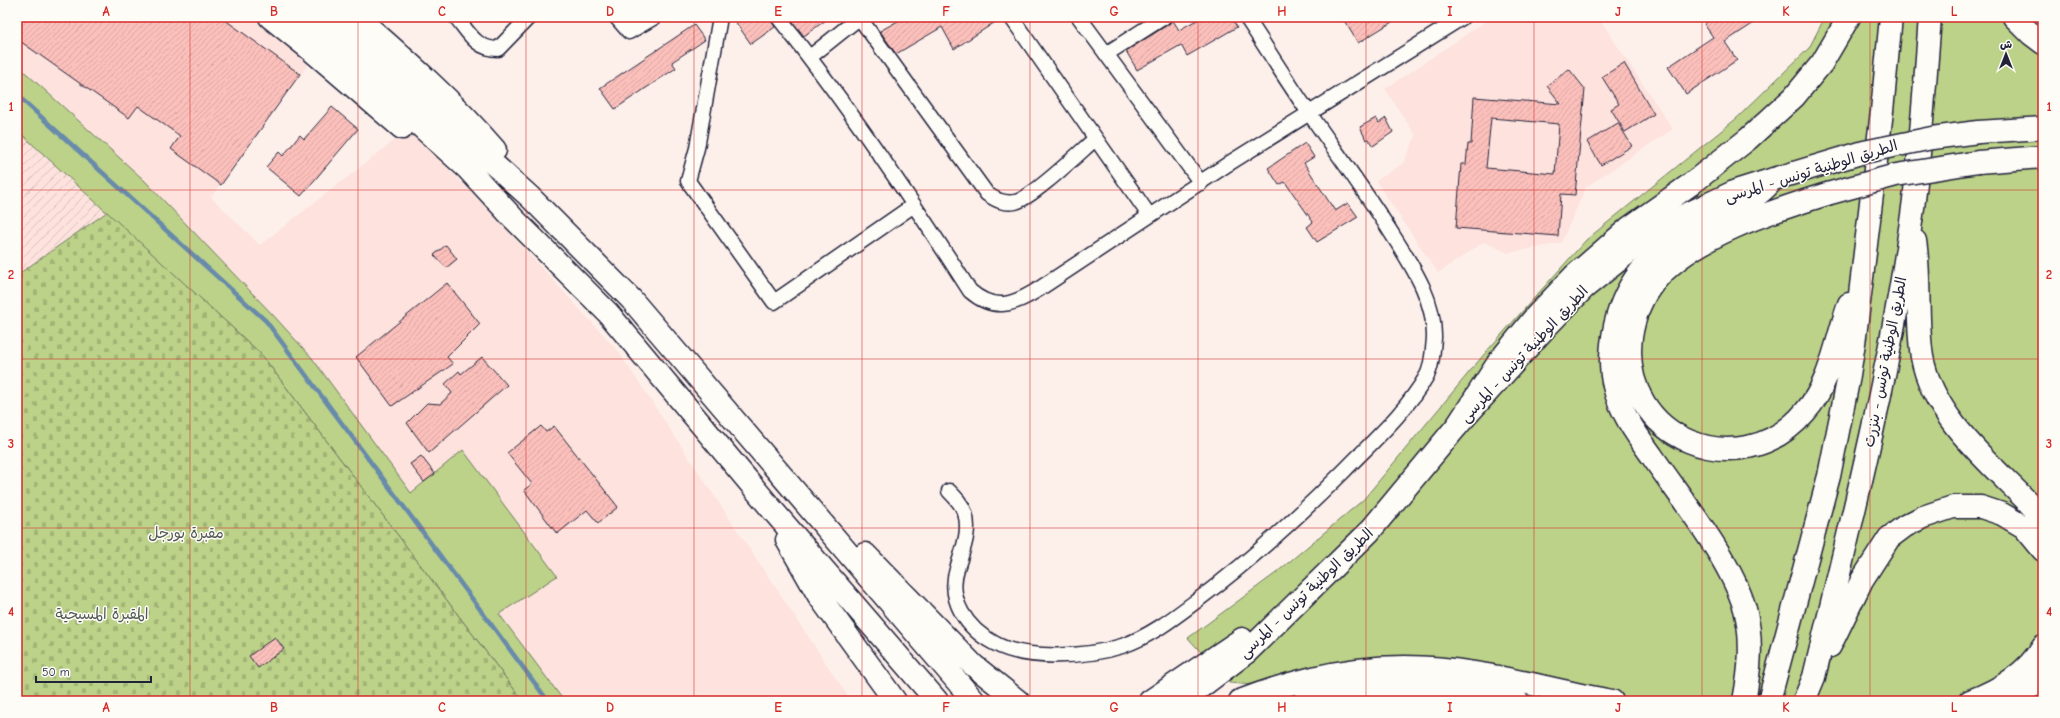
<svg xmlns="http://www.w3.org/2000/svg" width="2060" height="718" viewBox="0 0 2060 718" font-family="'Comic Neue','Playpen Sans Arabic',sans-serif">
<defs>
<pattern id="industrial-furrows" width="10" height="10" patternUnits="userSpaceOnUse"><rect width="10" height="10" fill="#fde2dd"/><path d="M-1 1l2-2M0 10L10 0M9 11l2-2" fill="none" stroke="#d9c2bf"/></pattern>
<pattern id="cemetery-stones" width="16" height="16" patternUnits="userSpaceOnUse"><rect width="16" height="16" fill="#bcd288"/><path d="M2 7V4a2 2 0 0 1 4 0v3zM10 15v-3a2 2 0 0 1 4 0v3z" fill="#a1b476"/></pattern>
<pattern id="building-hatch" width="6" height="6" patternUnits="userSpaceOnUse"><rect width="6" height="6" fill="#fcc0bb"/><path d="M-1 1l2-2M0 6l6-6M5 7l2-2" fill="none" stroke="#d8a5a2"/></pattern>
</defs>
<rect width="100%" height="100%" fill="#fdf0eb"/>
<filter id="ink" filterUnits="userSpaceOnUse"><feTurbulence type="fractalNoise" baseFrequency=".025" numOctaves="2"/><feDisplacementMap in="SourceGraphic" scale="8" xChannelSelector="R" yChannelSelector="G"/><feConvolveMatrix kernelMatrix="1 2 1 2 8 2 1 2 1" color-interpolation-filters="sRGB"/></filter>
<g filter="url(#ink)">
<path fill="#fde2dd" d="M17 17H291L311 61 211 197 260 245 409 129 488 209 618 351 851 701H564L273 315 144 180 17 65Z
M1492 17H1598L1673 129 1586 187 1561 243 1508 253 1484 242 1438 273 1376 181 1403 163 1416 136 1385 89Z"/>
<path fill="url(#industrial-furrows)" d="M17 130 106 212 17 275Z"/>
<path fill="#bcd288" stroke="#6f7a62" d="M1825 17H2043V701H1444L1229 683 1188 638 1276 573 1363 500 1486 352 1586 240 1737 118 1809 48Z
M17 65 144 180 273 315 312 358 411 493 463 450 557 576 499 614 564 701H523L261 354 17 130Z"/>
<path fill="url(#cemetery-stones)" stroke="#6f7a62" d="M107 212 261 354 523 701H17V275Z"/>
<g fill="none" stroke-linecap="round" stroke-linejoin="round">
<path stroke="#678aab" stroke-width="4.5" d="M17 95 266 321 548 701"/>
</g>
<path fill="url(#building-hatch)" stroke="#22223b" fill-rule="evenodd" d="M23 17H221L300 74 221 185 171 149 180 136 138 106 129 118 17 39V25Z
M732 17H770L775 27 751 44Z
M789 17H830L804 36Z
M905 17H1003L954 49 942 27 896 54 880 31Z
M1202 17H1231L1237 27 1187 56 1181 45 1137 70 1126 51 1169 24 1172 19 1179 30Z
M1342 17H1400L1358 43Z
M1714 17H1763L1725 42 1737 60 1686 94 1668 67 1713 37 1704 24Z
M694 25 705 40 672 62 676 68 615 109 600 88Z
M1624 63 1654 114 1625 132 1611 109 1619 104 1602 77Z
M1569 69 1585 89 1575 195 1561 194 1558 236 1456 228 1461 164H1466L1468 144H1471L1474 97 1561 104 1547 86ZM1491 118 1559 124 1555 174 1486 168Z
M332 107 358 129 301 196 266 167 279 152 283 156 300 135 304 139Z
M1376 118 1379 123 1386 118 1393 132 1373 146 1368 139 1366 140 1360 127Z
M1618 123 1632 146 1601 165 1587 142Z
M1305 143 1314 157 1304 163 1335 211 1348 203 1358 217 1317 242 1307 227 1313 222 1285 182 1279 185 1268 168Z
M446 245 457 259 446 268 434 255Z
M447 283 480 324 447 357 453 364 392 406 356 357Z
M482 357 507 385 429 453 407 423 427 403 440 404 452 393 445 384 459 371 461 374Z
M541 426 546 432 554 426 618 507 598 523 587 510 557 534 524 490 532 484 507 453Z
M421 456 435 474 424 482 410 464Z
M275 637 284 649 258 668 249 656Z"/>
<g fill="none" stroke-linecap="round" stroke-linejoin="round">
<g stroke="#22223b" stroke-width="17">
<path id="minor" d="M456 17C469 33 476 49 498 49L529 17
M616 17 629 32 655 17
M720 17 697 148 688 181 774 302 914 205
M778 17C847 104 910 197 970 291 994 312 1014 305 1039 289L1228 164 1463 17
M859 17 987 194C996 200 1004 204 1015 202 1031 199 1080 152 1095 139
M1011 17 1149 215
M1079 17 1201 183
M1106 54 1164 17
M810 57 860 17
M949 491C955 497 962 504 965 513 971 532 962 551 957 569 947 600 967 629 994 643 1025 661 1088 657 1122 646 1151 636 1175 617 1199 599 1251 560 1298 517 1344 471 1373 441 1405 413 1426 377 1432 368 1433 349 1434 338 1435 299 1412 266 1392 234 1367 194 1339 156 1312 117 1289 85 1268 50 1246 17"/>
</g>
<g stroke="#22223b" stroke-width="25">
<path id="trunk" d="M270 17 311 50 402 128
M296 17 359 70 467 168 513 218 608 313 775 513 937 701
M328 17 375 57 530 197 631 299 974 701
M357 17C405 59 453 101 495 150
M1978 132 2043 128
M787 540 819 596 895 701
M865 554 973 665 1018 701
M1150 701 1242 639
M1182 701 1247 652 1369 532 1457 426 1547 326 1584 288 1639 244 1681 217 1736 191 1774 179
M1304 701C1328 695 1352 689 1376 687 1424 684 1471 692 1517 701"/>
</g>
<g stroke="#22223b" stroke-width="25">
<path id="motorway" d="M2014 17 2031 34 2043 43
M1978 162 2043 157
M1827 194C1772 211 1692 236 1654 282 1641 298 1634 317 1631 337 1618 439 1741 488 1805 412 1831 383 1836 340 1849 304
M1915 241C1921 279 1916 319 1922 357 1934 423 2000 470 2043 518
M1457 426 1500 360 1536 316 1574 276 1629 228 1691 184 1748 139 1794 97 1822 63 1849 17
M1830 646 1862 580 1889 538 1905 526 1923 517 1953 507H1981L2002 514 2024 527 2043 550
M1240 701C1320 670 1390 659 1475 673 1521 680 1566 693 1612 701
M1744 701C1750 670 1753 640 1745 609 1730 558 1682 500 1652 456 1637 435 1620 412 1614 386 1609 367 1611 345 1615 326 1620 303 1629 284 1645 266 1675 231 1722 221 1758 194 1764 190 1769 184 1774 179
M1769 701 1829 476 1848 381 1855 336 1882 111 1891 17
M1804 701 1814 677C1851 524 1890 371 1912 215 1921 151 1925 82 1930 17
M1970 701C2000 690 2027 674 2043 646
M2009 701 2034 685 2043 673"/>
</g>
<use href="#minor" stroke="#fdfcf7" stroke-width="14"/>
<use href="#trunk" stroke="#fdfcf7" stroke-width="22"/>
<use href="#motorway" stroke="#fdfcf7" stroke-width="22"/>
<g stroke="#22223b" stroke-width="25" stroke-linecap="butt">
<path id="trunk-bridge" d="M1774 179 1864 152 1932 138 1978 132"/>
</g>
<g stroke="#22223b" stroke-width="25" stroke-linecap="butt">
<path id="motorway-bridge" d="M1827 194 1896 175 1978 162"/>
</g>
<use href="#trunk-bridge" stroke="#fdfcf7" stroke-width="22"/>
<use href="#motorway-bridge" stroke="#fdfcf7" stroke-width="22"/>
</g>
</g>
<path fill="none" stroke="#d62828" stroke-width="1" stroke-opacity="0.55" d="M190 17V701M358 17V701M526 17V701M694 17V701M862 17V701M1030 17V701M1198 17V701M1366 17V701M1534 17V701M1702 17V701M1870 17V701M17 190H2043M17 359H2043M17 528H2043"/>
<g text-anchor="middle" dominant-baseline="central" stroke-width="3" stroke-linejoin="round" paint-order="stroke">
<g font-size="15" fill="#22223b" stroke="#fdfcf7">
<text transform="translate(1811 171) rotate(-17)">الطريق الوطنية تونس - المرسى</text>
<text transform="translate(1524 354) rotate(-47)">الطريق الوطنية تونس - المرسى</text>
<text transform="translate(1885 362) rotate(-79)">الطريق الوطنية تونس - بنزرت</text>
<text transform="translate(1306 593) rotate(-44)">الطريق الوطنية تونس - المرسى</text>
</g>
<g font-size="15" fill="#505752" stroke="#fdfcf7">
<text x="186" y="533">مقبرة بورجل</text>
<text x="102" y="614">المقبرة المسيحية</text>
</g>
</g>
<rect width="2060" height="718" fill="none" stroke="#fdfcf7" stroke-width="44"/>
<g transform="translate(2006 54)" stroke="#fdfcf7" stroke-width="3" paint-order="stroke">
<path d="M0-3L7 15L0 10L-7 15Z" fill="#22223b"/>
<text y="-6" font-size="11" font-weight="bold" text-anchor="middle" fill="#22223b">ش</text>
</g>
<path d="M36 676v6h115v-6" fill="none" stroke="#22223b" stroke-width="2"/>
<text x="42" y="676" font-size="12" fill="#22223b" stroke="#fdfcf7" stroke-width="3" paint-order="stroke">50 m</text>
<rect x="22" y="22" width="2016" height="674" fill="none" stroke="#d62828" stroke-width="1.5"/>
<g font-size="13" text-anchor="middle" font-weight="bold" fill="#d62828">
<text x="106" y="16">A</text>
<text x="274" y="16">B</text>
<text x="442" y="16">C</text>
<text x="610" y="16">D</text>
<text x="778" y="16">E</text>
<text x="946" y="16">F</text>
<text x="1114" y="16">G</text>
<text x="1282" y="16">H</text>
<text x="1450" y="16">I</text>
<text x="1618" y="16">J</text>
<text x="1786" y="16">K</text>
<text x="1954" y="16">L</text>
<text x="11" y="111">1</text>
<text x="2049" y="111">1</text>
<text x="11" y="279">2</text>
<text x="2049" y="279">2</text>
<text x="11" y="448">3</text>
<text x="2049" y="448">3</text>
<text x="11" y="616">4</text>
<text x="2049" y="616">4</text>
<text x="106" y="712">A</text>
<text x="274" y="712">B</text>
<text x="442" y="712">C</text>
<text x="610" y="712">D</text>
<text x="778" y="712">E</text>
<text x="946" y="712">F</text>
<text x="1114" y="712">G</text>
<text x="1282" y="712">H</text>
<text x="1450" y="712">I</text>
<text x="1618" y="712">J</text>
<text x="1786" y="712">K</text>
<text x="1954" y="712">L</text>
</g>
</svg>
